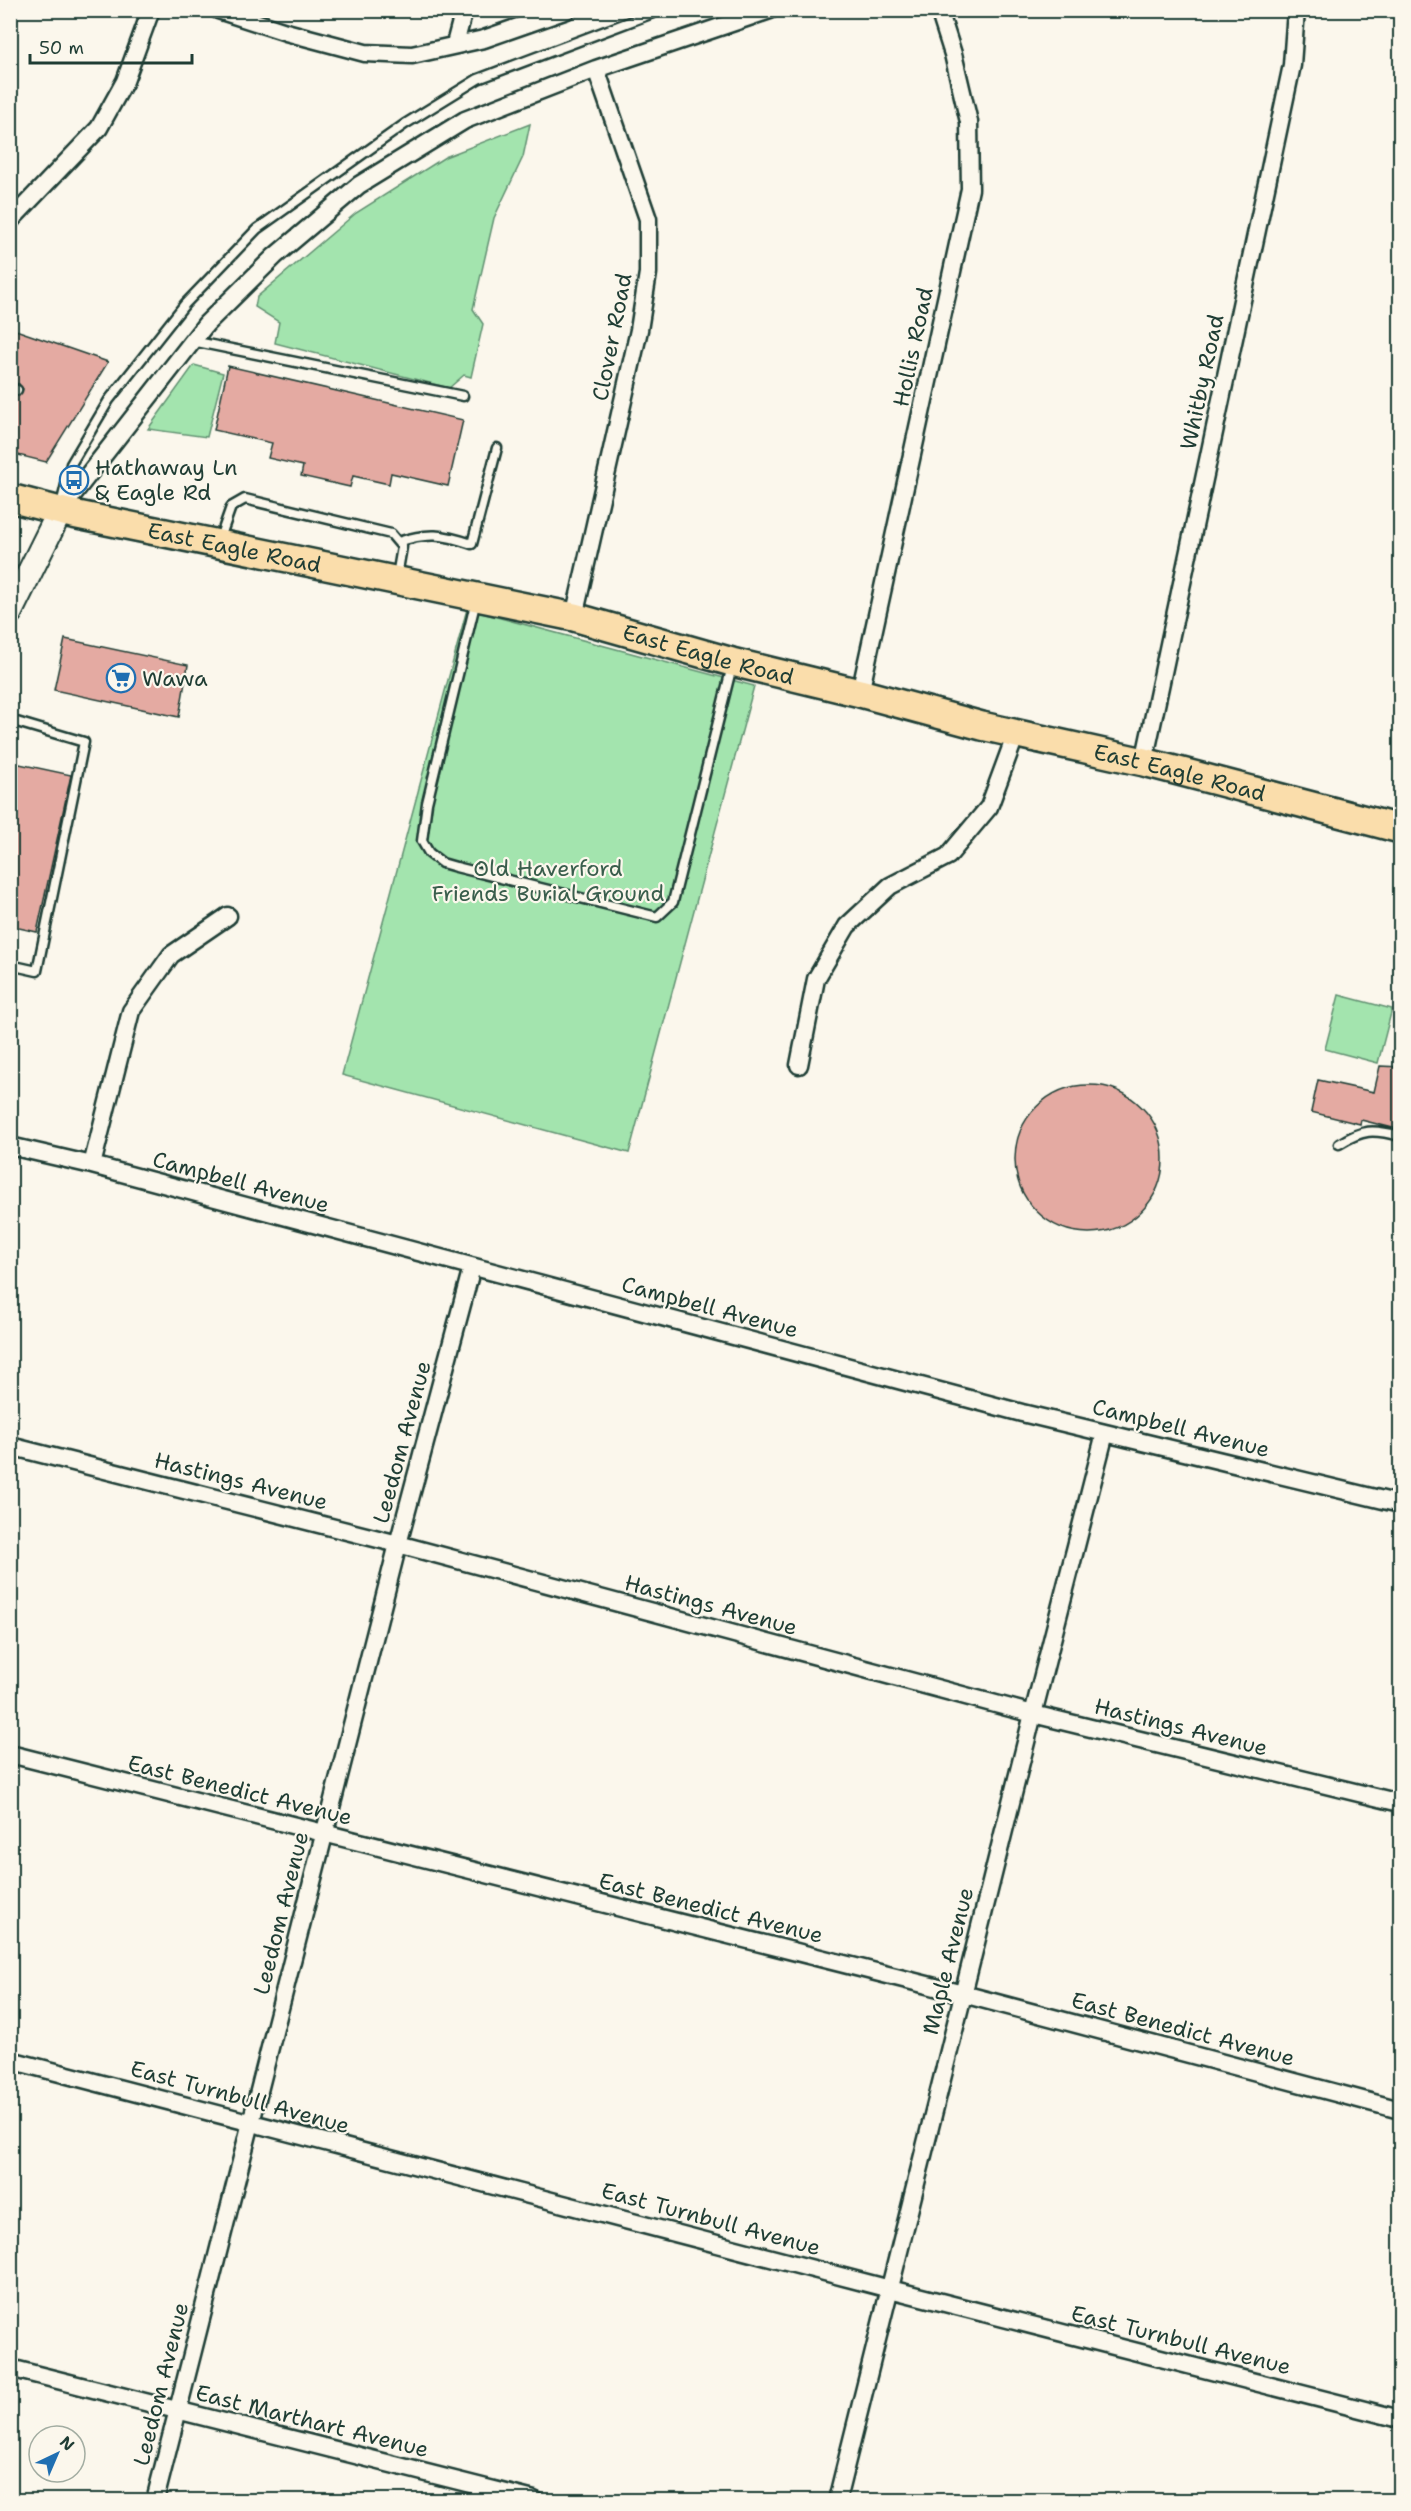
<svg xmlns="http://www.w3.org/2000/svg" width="1411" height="2511" viewBox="0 0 1411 2511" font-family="'Shantell Sans',sans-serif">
<rect width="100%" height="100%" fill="#fbf7ec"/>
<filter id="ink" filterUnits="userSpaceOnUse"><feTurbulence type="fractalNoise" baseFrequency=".0167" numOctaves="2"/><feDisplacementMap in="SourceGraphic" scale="12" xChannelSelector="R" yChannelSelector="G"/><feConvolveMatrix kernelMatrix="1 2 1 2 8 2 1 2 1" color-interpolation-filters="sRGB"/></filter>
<g filter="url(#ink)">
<path fill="#a3e4ae" stroke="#619071" stroke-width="1.5" d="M530 124 523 157 494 218 473 309 483 324 471 377 464 375 449 388 275 343 279 322 255 307 257 297 356 213 445 157Z
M194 365 223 373 207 437 148 429Z
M467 609 754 686 629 1153 342 1075Z
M1339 995 1392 1009 1378 1063 1325 1049Z"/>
<path fill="#e4aaa2" stroke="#1f3d34" stroke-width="1.5" d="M10 328 108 362 46 462 10 453V395L19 396 23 389 19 384 10 382Z
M228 366 463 420 448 486 391 473 389 484 353 476 350 487 301 476 303 466 268 458 272 443 214 430Z
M65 639 188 665 179 717 54 690Z
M10 762 71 775 37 932 10 926V822L14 806 10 805Z
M1380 1066 1401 1067V1130L1361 1120 1360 1124 1311 1112 1318 1080 1374 1092Z
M1015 1159a74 74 0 1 1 148 0a74 74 0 1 1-148 0Z"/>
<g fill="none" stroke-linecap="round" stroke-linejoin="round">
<g stroke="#1f3d34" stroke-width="13">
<path id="lane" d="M192 341 463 396
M10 388 17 390
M61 505 71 464 109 400 185 304 257 229 405 124 478 79 661 10
M219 541 231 507 245 499 391 534 402 547 397 576
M398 542C428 532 442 534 472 544L497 448
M476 600 427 803 422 841 429 853 442 863 456 867 657 917 673 902 732 666
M10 720 84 742 37 971 10 965
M1339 1144C1363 1129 1373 1129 1400 1136"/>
</g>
<g stroke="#1f3d34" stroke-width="21">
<path id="street" d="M218 10 286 32 365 53 412 55 484 39 567 10
M455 44 464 10
M10 221 99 128 125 81 151 10
M60 511 206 324 275 256 359 185 465 120 596 69 770 10
M574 617 639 330 648 273V219L596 69
M860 693 970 189 969 122 953 54 939 10
M1144 762 1292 65 1296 10
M799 1065 816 979 847 926 890 886 948 856 989 807 1016 734
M10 1146 92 1165 1022 1413 1400 1504
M92 1165 131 1011 171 955 228 916
M10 1446 398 1544 1033 1714 1400 1803
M10 1754 963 1994 1400 2110
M10 2060 890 2289 1400 2419
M10 2368 534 2500
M155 2500 398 1544 472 1267
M837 2500 1033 1714 1105 1433"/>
</g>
<g stroke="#1f3d34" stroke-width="28">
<path id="secondary" d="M10 612 60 511"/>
</g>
<g stroke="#1f3d34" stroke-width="32">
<g id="primary">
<path id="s1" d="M10 498 68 513 574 617 732 662 860 693 982 726 1144 762 1400 829"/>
</g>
</g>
<use href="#lane" stroke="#fbf7ec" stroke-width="8"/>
<use href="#street" stroke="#fbf7ec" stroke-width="16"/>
<use href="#secondary" stroke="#fbf7ec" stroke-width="24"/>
<use href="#primary" stroke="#faddab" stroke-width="27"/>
</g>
</g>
<defs>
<g id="bus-ring" transform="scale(1.5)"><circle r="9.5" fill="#fbf7ec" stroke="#1f6fb2" stroke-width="1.5"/><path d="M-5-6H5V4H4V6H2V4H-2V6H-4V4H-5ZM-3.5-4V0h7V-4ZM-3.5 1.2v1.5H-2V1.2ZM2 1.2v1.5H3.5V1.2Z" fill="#1f6fb2"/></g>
<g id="supermarket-ring" transform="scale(1.5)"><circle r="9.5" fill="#fbf7ec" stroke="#1f6fb2" stroke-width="1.5"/><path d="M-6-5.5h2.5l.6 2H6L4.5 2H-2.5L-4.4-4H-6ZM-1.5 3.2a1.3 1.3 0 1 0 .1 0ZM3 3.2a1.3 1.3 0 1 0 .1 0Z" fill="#1f6fb2"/></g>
</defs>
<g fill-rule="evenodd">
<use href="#bus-ring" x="74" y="480"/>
<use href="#supermarket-ring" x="121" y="678"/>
</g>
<g text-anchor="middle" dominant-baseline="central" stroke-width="4.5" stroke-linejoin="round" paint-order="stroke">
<g font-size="22" fill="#1f3d34" stroke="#fbf7ec">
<text transform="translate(612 337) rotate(-79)">Clover Road</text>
<text transform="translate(913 347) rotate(-78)">Hollis Road</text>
<text transform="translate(1202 382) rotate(-78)">Whitby Road</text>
<text stroke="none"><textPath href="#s1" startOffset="230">East Eagle Road</textPath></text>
<text stroke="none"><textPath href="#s1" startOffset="716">East Eagle Road</textPath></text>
<text stroke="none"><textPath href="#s1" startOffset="1202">East Eagle Road</textPath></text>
<text transform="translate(241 1182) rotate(15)">Campbell Avenue</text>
<text transform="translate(710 1307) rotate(15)">Campbell Avenue</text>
<text transform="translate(1181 1428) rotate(14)">Campbell Avenue</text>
<text transform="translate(402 1442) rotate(-75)">Leedom Avenue</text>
<text transform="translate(241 1481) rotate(14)">Hastings Avenue</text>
<text transform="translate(711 1605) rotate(15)">Hastings Avenue</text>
<text transform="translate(1181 1727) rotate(14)">Hastings Avenue</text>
<text transform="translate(240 1790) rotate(14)">East Benedict Avenue</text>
<text transform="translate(711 1908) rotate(14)">East Benedict Avenue</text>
<text transform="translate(281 1913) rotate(-76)">Leedom Avenue</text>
<text transform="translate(948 1961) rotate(-76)">Maple Avenue</text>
<text transform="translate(1183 2029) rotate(15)">East Benedict Avenue</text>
<text transform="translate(240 2097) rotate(15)">East Turnbull Avenue</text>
<text transform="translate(711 2219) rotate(15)">East Turnbull Avenue</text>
<text transform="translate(1181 2340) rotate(14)">East Turnbull Avenue</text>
<text transform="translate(161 2384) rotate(-76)">Leedom Avenue</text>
<text transform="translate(312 2421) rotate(14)">East Marthart Avenue</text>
</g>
<g font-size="22" fill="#1f3d34" stroke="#fbf7ec" text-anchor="start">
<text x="95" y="467">Hathaway Ln<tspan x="95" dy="25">&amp; Eagle Rd</tspan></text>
<text x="142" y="678">Wawa</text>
</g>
<g font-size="22" fill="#395e4c" stroke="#fbf7ec">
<text x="548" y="868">Old Haverford<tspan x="548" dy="25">Friends Burial Ground</tspan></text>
</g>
</g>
<rect width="1411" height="2511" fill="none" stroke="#fbf7ec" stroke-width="36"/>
<rect x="18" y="18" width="1375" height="2475" fill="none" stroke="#1f3d34" stroke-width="2" filter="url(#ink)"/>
<g transform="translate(57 2454) rotate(44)"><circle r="28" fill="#fbf7ec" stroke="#a3ada2" stroke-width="1.5"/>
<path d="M0-4.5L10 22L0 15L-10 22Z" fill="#1f6fb2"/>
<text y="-9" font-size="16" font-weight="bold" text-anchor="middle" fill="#1f3d34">N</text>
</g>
<path d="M30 54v9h162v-9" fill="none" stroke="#1f3d34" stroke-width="3"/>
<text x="39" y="54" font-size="18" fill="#1f3d34" stroke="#fbf7ec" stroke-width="4.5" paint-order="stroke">50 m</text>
</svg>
